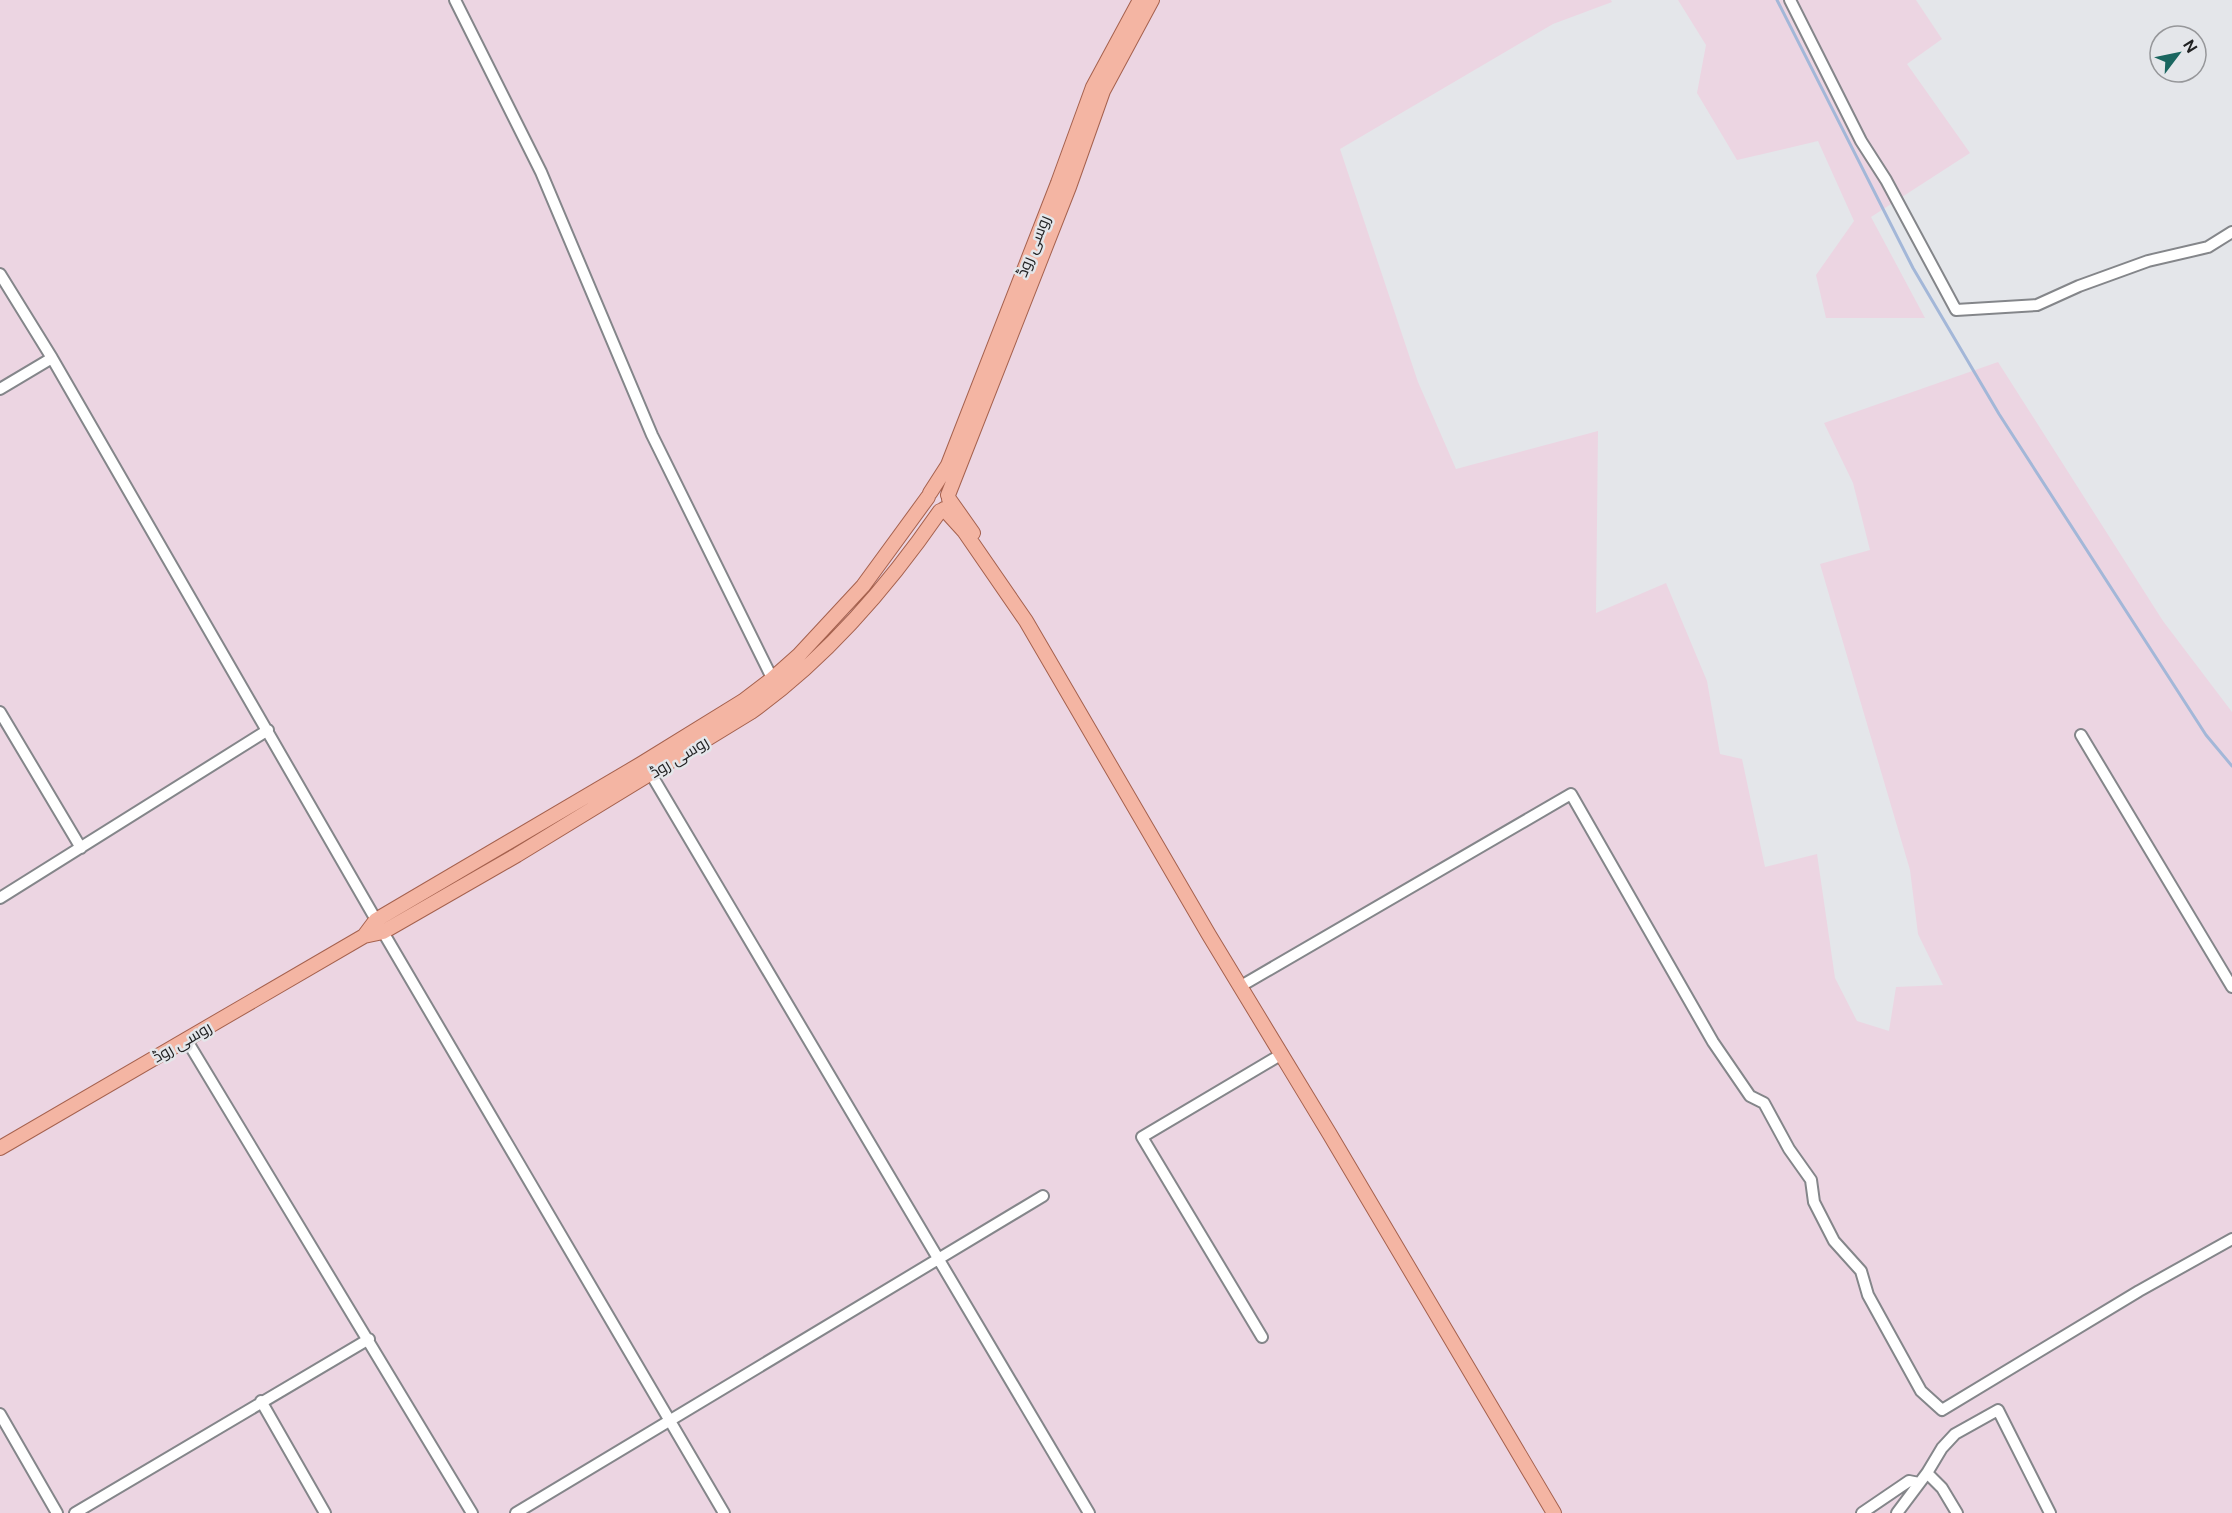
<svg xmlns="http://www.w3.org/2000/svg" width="2232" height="1513" viewBox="0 0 2232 1513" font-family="'DM Sans',Cairo,sans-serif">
<rect width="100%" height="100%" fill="#e4e6ea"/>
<path fill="#ecd5e2" d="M0 0H1611L1612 2 1553 24 1340 149 1418 382 1456 469 1598 431 1596 613 1666 583 1707 681 1720 754 1742 759 1765 867 1817 854 1835 978 1857 1021 1889 1031 1896 987 1943 985 1918 934 1910 870 1820 564 1870 550 1853 483 1824 423 1998 362 2163 621 2232 712V1513H0Z
M1678 0H1916L1942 39 1907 64 1970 153 1871 217 1925 318H1826L1816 275 1854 221 1818 141 1737 160 1697 93 1706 45Z"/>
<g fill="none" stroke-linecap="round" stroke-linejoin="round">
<path stroke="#a3b7d8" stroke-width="3" d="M1777 0 1913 268 1999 414 2206 735 2232 766"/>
<g stroke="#84868a" stroke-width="14">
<path id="minor" d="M455 0 541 172 652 435 775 684
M1790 0 1861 141 1886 180 1956 310 2037 305 2079 286 2148 261 2208 247 2232 232
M0 274 52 358 383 932 724 1513
M0 389 52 358
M0 712 81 848
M2081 735 2232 987
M651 774 1089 1513
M0 898 268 730
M1241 986 1571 794 1713 1042 1750 1096 1764 1103 1789 1149 1811 1180 1814 1202 1834 1241 1861 1271 1868 1295 1921 1391 1942 1410 2139 1291 2232 1239
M186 1039 472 1513
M1262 1337 1142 1137 1282 1054
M261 1401 325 1513
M0 1414 57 1513
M1927 1473 1942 1488 1957 1513
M75 1513 369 1339
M516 1513 1043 1196
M1862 1513 1909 1481 1919 1483
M1897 1513 1927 1473 1942 1448 1955 1434 1998 1410 2050 1513"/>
</g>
<g stroke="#a5614e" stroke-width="16">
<path id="major" d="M930 493 948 465 1058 183 1093 87 1140 0
M948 495 1069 187 1103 91 1152 0
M949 499 973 533
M944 509 964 531 1026 621 1209 935 1329 1133 1554 1513
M364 936 376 920 641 764 743 701 772 679 799 655 863 586 928 497
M0 1148 364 936 383 932 517 855 751 712C824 660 889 585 940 511"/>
</g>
<use href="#minor" stroke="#fff" stroke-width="10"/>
<use href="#major" stroke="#f4b5a3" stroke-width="14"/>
</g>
<g text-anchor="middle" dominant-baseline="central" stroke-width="5" stroke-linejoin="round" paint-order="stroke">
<g font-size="16" fill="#202122" stroke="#e4e6ea">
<text transform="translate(1033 246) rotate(-68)">روسی روڈ</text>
<text transform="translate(679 757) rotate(-31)">روسی روڈ</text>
<text transform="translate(182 1042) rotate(-30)">روسی روڈ</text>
</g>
</g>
<g transform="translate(2178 54) rotate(58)"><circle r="28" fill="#e4e6ea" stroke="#96979a" stroke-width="1.5"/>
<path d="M0-4.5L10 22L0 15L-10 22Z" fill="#1a6660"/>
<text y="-9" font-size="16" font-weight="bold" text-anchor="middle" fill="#202122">N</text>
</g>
</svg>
